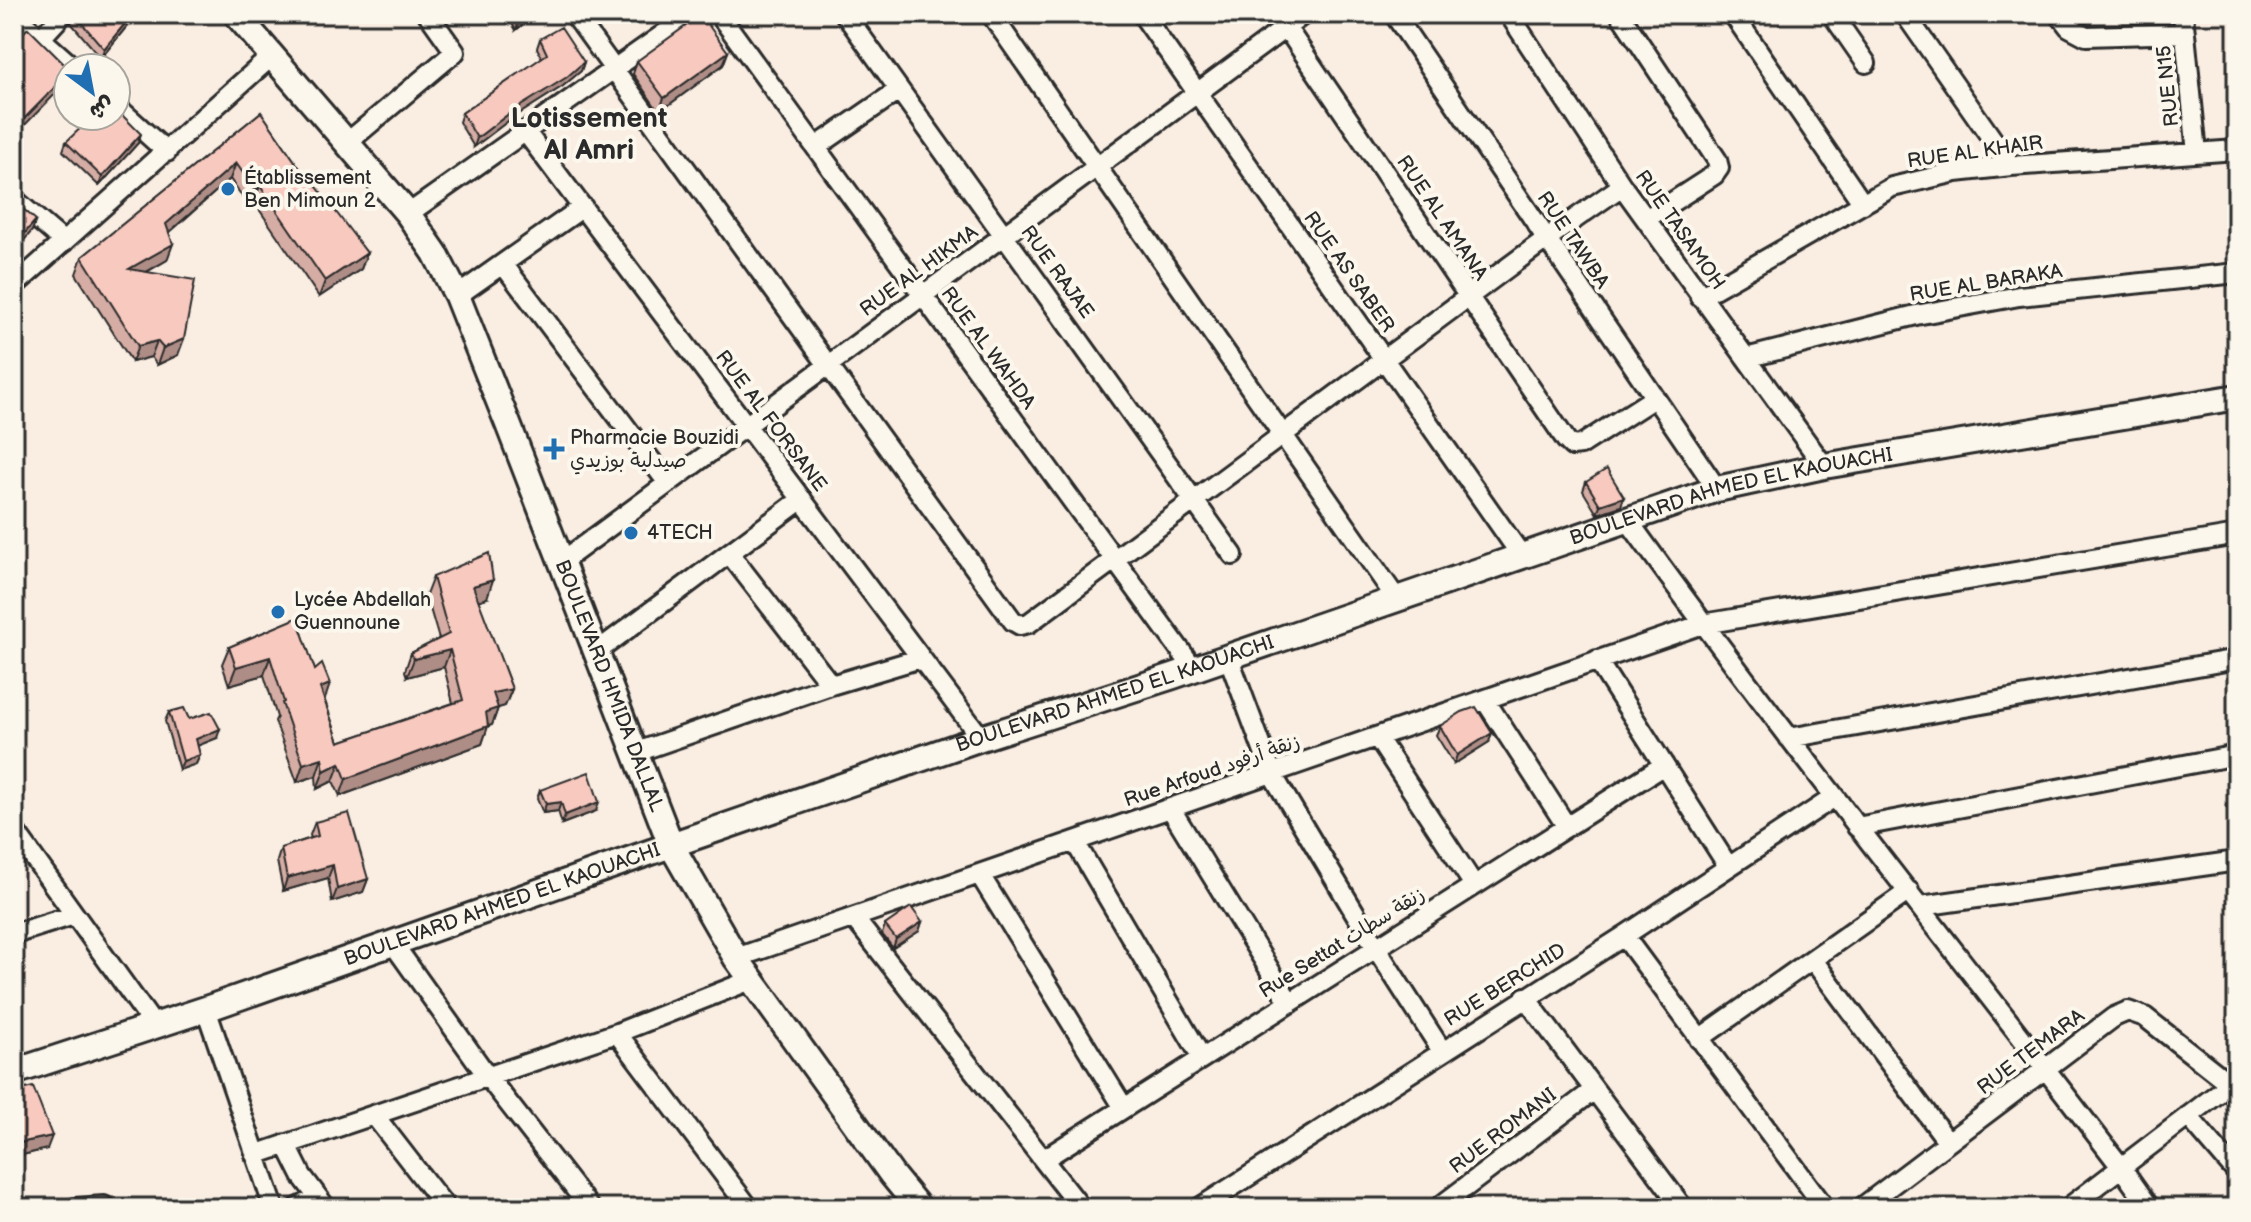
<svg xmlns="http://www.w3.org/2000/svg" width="2251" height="1222" viewBox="0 0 2251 1222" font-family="'Balsamiq Sans','Playpen Sans Arabic',sans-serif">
<rect width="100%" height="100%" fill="#faeee3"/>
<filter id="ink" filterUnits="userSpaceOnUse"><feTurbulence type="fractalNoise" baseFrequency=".0125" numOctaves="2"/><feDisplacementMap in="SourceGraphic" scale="16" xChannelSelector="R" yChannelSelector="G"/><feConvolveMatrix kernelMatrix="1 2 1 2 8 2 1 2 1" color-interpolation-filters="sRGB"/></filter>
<g filter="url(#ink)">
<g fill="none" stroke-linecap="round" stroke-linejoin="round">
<g stroke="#2b2b2b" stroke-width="24">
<path id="minor" d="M574 14 1013 621 1020 625 1029 623 1546 239 1622 186
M719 14 1194 669
M845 14 1233 555
M991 14 1396 598
M1142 14 1521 555
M1277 14 1566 440 1572 446 1581 445 1654 398
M1394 14 1717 489
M1509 14 1622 186 1824 466
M1620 14 1717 160 1719 168 1714 175 1646 219
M1733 14 1863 204
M1832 14 1866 63
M1905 14 2011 166
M2059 14 2069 27 2086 36 2185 33
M2183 14 2197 153
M14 15 74 68
M41 38 63 14
M116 106 167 152
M525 131 981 738
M348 142 455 52 428 14
M816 147 899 90
M14 199 64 242
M408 214 692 14
M503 264 668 483
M14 286 273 55
M457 296 583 207
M1700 297 1892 187 1956 172 2011 166 2237 150
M1746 358 1916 315 2019 296 2237 273
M1627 519C1786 740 1956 951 2121 1167L2150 1208
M729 553 831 685
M560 563 1304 14
M595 653 802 499
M1228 656 1272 774 1376 948 1442 1051
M1597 660 1728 866
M1485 700 1567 827
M1377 737 1474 885
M1789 738 2237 659
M634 753 831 685 921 658
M1171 809 1290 1003
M1857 827 2237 755
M14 830 155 1027
M1075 842 1202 1058
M980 875 1124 1108
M1921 906 2237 861
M854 918 1081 1208
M14 934 74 915
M1624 936 1825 1208
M392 942 488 1077 590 1208
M736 958 1703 624 2237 535
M1813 960 1948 1142
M1525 997 1683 1208
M206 1009 274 1208
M617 1033 749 1208
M1699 1039 1909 891
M374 1115 446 1208
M2188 1116 2237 1173
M286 1144 302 1176 326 1208
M255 1155 617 1033 751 980
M1044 1159 1664 765
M75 1208 104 1206 106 1208
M298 1208 318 1197
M1199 1208 1624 936 1833 798
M1438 1208 1594 1090
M1861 1208 2114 1017 2128 1011 2145 1017 2230 1084
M2068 1208 2237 1079"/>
</g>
<g stroke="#2b2b2b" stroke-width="30">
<g id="tertiary">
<path id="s1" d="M236 14 408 214 435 253 457 296 508 424 671 845 736 958 892 1175 919 1208"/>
<path id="s2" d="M14 1072 206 1009 671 845 981 738 1173 676 1717 489 1824 466 2237 397"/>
</g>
</g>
<use href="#minor" stroke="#fbf7ec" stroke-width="18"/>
<use href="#tertiary" stroke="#fbf7ec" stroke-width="24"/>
</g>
<path fill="#d5ada4" stroke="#2b2b2b" stroke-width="2" d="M74 14H137L101 58 71 23Z
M506 14H536L516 30Z
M540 39 584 62 581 71 563 86 508 121 474 147 459 122 462 113 542 58 537 48Z
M728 52 723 65 659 112 633 74 637 61Z
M261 112 303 173 367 253 361 269 319 297 254 202 249 206 230 179 169 233 167 260 147 272 178 355 157 365 151 357 132 362 76 274 82 257Z
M66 142 138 143 99 186 63 151Z
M1586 482 1621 506 1597 514 1583 491Z
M433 577 487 598 478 600 512 689 505 706 498 708 492 725 488 726 482 744 340 796 333 781 317 789 316 776 297 782 275 721 277 717 264 675 229 685 222 664 229 647 297 618 339 742 453 703 444 667 407 677 405 671 411 653 439 639 426 595Z
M169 712 189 719 217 738 197 746 200 755 196 764 179 770 165 721Z
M1440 726 1489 742 1454 764 1436 735Z
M540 790 596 811 562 824 558 811 543 813 537 799Z
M315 822 368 879 363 892 332 902 328 878 283 891 277 861 281 848 311 838 310 835Z
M922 922 919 931 893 948 882 934 885 925Z
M14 1092 47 1149 14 1157Z"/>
<path fill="#ae8d86" stroke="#2b2b2b" stroke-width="2" d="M133 14H137L101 58 104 49Z
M528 14H536L516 30 519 21Z
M728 52 723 65 659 112 664 98Z
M584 62 581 71 563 86 508 121 474 147 477 138 511 112Z
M68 74 67 82 14 136V129Z
M141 134 138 143 99 186 102 177Z
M236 163 230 179 160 240 166 224Z
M260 186 254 202 249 206 255 190Z
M36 220 32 231 14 252 17 242Z
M173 244 167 260 123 285 129 269Z
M367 253 361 269 319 297 325 281Z
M184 339 178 355 157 365 163 348Z
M157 341 151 357 132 362 138 346Z
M1624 497 1621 506 1597 514 1600 505Z
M493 580 487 598 467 604 473 586Z
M450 650 444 667 407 677 414 659Z
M270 657 264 675 229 685 236 667Z
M330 684 324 702 320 688Z
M512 689 505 706 498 708 492 725 480 729 493 693Z
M488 726 482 744 340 796 346 779Z
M220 729 217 738 192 748 196 739Z
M1492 733 1489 742 1454 764 1457 755Z
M200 755 196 764 179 770 183 761Z
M322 758 316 776 297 782 303 764Z
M340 763 333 781 317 789 324 771Z
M561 802 558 811 543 813 546 804Z
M599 802 596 811 562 824 565 815Z
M333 865 328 878 283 891 287 878Z
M368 879 363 892 332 902 337 889Z
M922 922 919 931 893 948 896 939Z
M52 1136 47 1149 14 1157 19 1143Z"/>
<path fill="#f8c9bf" stroke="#2b2b2b" stroke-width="2" d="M74 14H133L104 49Z
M515 14H528L519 21Z
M701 15 728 52 664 98 637 61Z
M561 27 584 62 567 77 511 112 477 138 462 113 547 54 540 39Z
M28 28 68 68V74L14 129V42Z
M116 109 141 134 102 177 66 142 93 116H116Z
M261 112 303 173 305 171 367 253 325 281 260 186 255 190 236 163 166 224 173 244 129 269 195 280 184 339 163 348 157 341 138 346 82 257Z
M14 201 36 220 17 242 14 239Z
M1607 469 1624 497 1600 505 1586 482Z
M489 553 493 580 473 586 512 689 493 693 498 708 486 712 488 726 346 779 340 763 324 771 322 758 303 764 282 703 284 702 270 657 236 667 229 647 297 618 315 670 322 664 330 684 320 688 339 742 463 700 450 650 414 659 411 653 449 634 433 577Z
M1476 707 1492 733 1457 755 1440 726 1462 712Z
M184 708 189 719 211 712 220 729 196 739 200 755 183 761 169 712Z
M589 772 599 802 565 815 561 802 546 804 540 790Z
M349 813 368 879 337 889 333 865 287 878 281 848 318 836 315 822Z
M911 907 922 922 896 939 885 925Z
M33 1087 52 1136 19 1143 14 1132V1092Z"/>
</g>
<g fill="#1f6fb2" stroke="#fbf7ec" stroke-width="3">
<circle cx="228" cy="189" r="8"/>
<path d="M550 437h8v8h8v8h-8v8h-8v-8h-8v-8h8z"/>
<circle cx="631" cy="533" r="8"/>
<circle cx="278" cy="612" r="8"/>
</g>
<g text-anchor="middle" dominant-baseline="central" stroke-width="8" stroke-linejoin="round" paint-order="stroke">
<g font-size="20" fill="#2b2b2b" stroke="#fbf7ec">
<text transform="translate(2168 86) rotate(-96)">RUE N15</text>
<text transform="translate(1975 152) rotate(-8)">RUE AL KHAIR</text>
<text transform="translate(1442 218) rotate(56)">RUE AL AMANA</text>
<text transform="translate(1680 230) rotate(55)">RUE TASAMOH</text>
<text transform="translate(1573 240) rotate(56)">RUE TAWBA</text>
<text transform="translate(919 271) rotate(-36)">RUE AL HIKMA</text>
<text transform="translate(1057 272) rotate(54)">RUE RAJAE</text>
<text transform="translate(1349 272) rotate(55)">RUE AS SABER</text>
<text transform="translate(1986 283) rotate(-9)">RUE AL BARAKA</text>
<text transform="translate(988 348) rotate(54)">RUE AL WAHDA</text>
<text transform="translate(771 421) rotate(53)">RUE AL FORSANE</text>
<text stroke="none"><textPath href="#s2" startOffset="1812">BOULEVARD AHMED EL KAOUACHI</textPath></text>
<text stroke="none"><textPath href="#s1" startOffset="778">BOULEVARD HMIDA DALLAL</textPath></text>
<text stroke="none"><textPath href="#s2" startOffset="1164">BOULEVARD AHMED EL KAOUACHI</textPath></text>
<text transform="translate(1212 771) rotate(-19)">Rue Arfoud زنقة أرفود</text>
<text stroke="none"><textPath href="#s2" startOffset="516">BOULEVARD AHMED EL KAOUACHI</textPath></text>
<text transform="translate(1342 943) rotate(-32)">Rue Settat زنقة سطات</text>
<text transform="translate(1505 985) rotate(-32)">RUE BERCHID</text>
<text transform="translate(2031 1052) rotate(-37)">RUE TEMARA</text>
<text transform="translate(1503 1131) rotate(-37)">RUE ROMANI</text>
</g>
<g font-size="20" fill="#2b2b2b" stroke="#fbf7ec" text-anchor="start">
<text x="244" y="178">Établissement<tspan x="244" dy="23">Ben Mimoun 2</tspan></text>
<text x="570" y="438">Pharmacie Bouzidi<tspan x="570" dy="23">صيدلية بوزيدي</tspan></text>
<text x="647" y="533">4TECH</text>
<text x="294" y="600">Lycée Abdellah<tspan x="294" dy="23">Guennoune</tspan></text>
</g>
<g font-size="28" font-weight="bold" fill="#2b2b2b" stroke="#fbf7ec">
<text x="589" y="118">Lotissement<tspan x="589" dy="32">Al Amri</tspan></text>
</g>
</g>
<rect width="2251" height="1222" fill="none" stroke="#fbf7ec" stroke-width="48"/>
<rect x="24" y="24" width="2203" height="1174" fill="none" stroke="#2b2b2b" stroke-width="3" filter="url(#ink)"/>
<g transform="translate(92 92) rotate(148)"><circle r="38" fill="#fbf7ec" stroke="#a8a59f" stroke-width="2"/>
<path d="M0-6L14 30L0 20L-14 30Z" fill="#1f6fb2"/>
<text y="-12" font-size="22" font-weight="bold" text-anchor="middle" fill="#2b2b2b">ش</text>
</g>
</svg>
